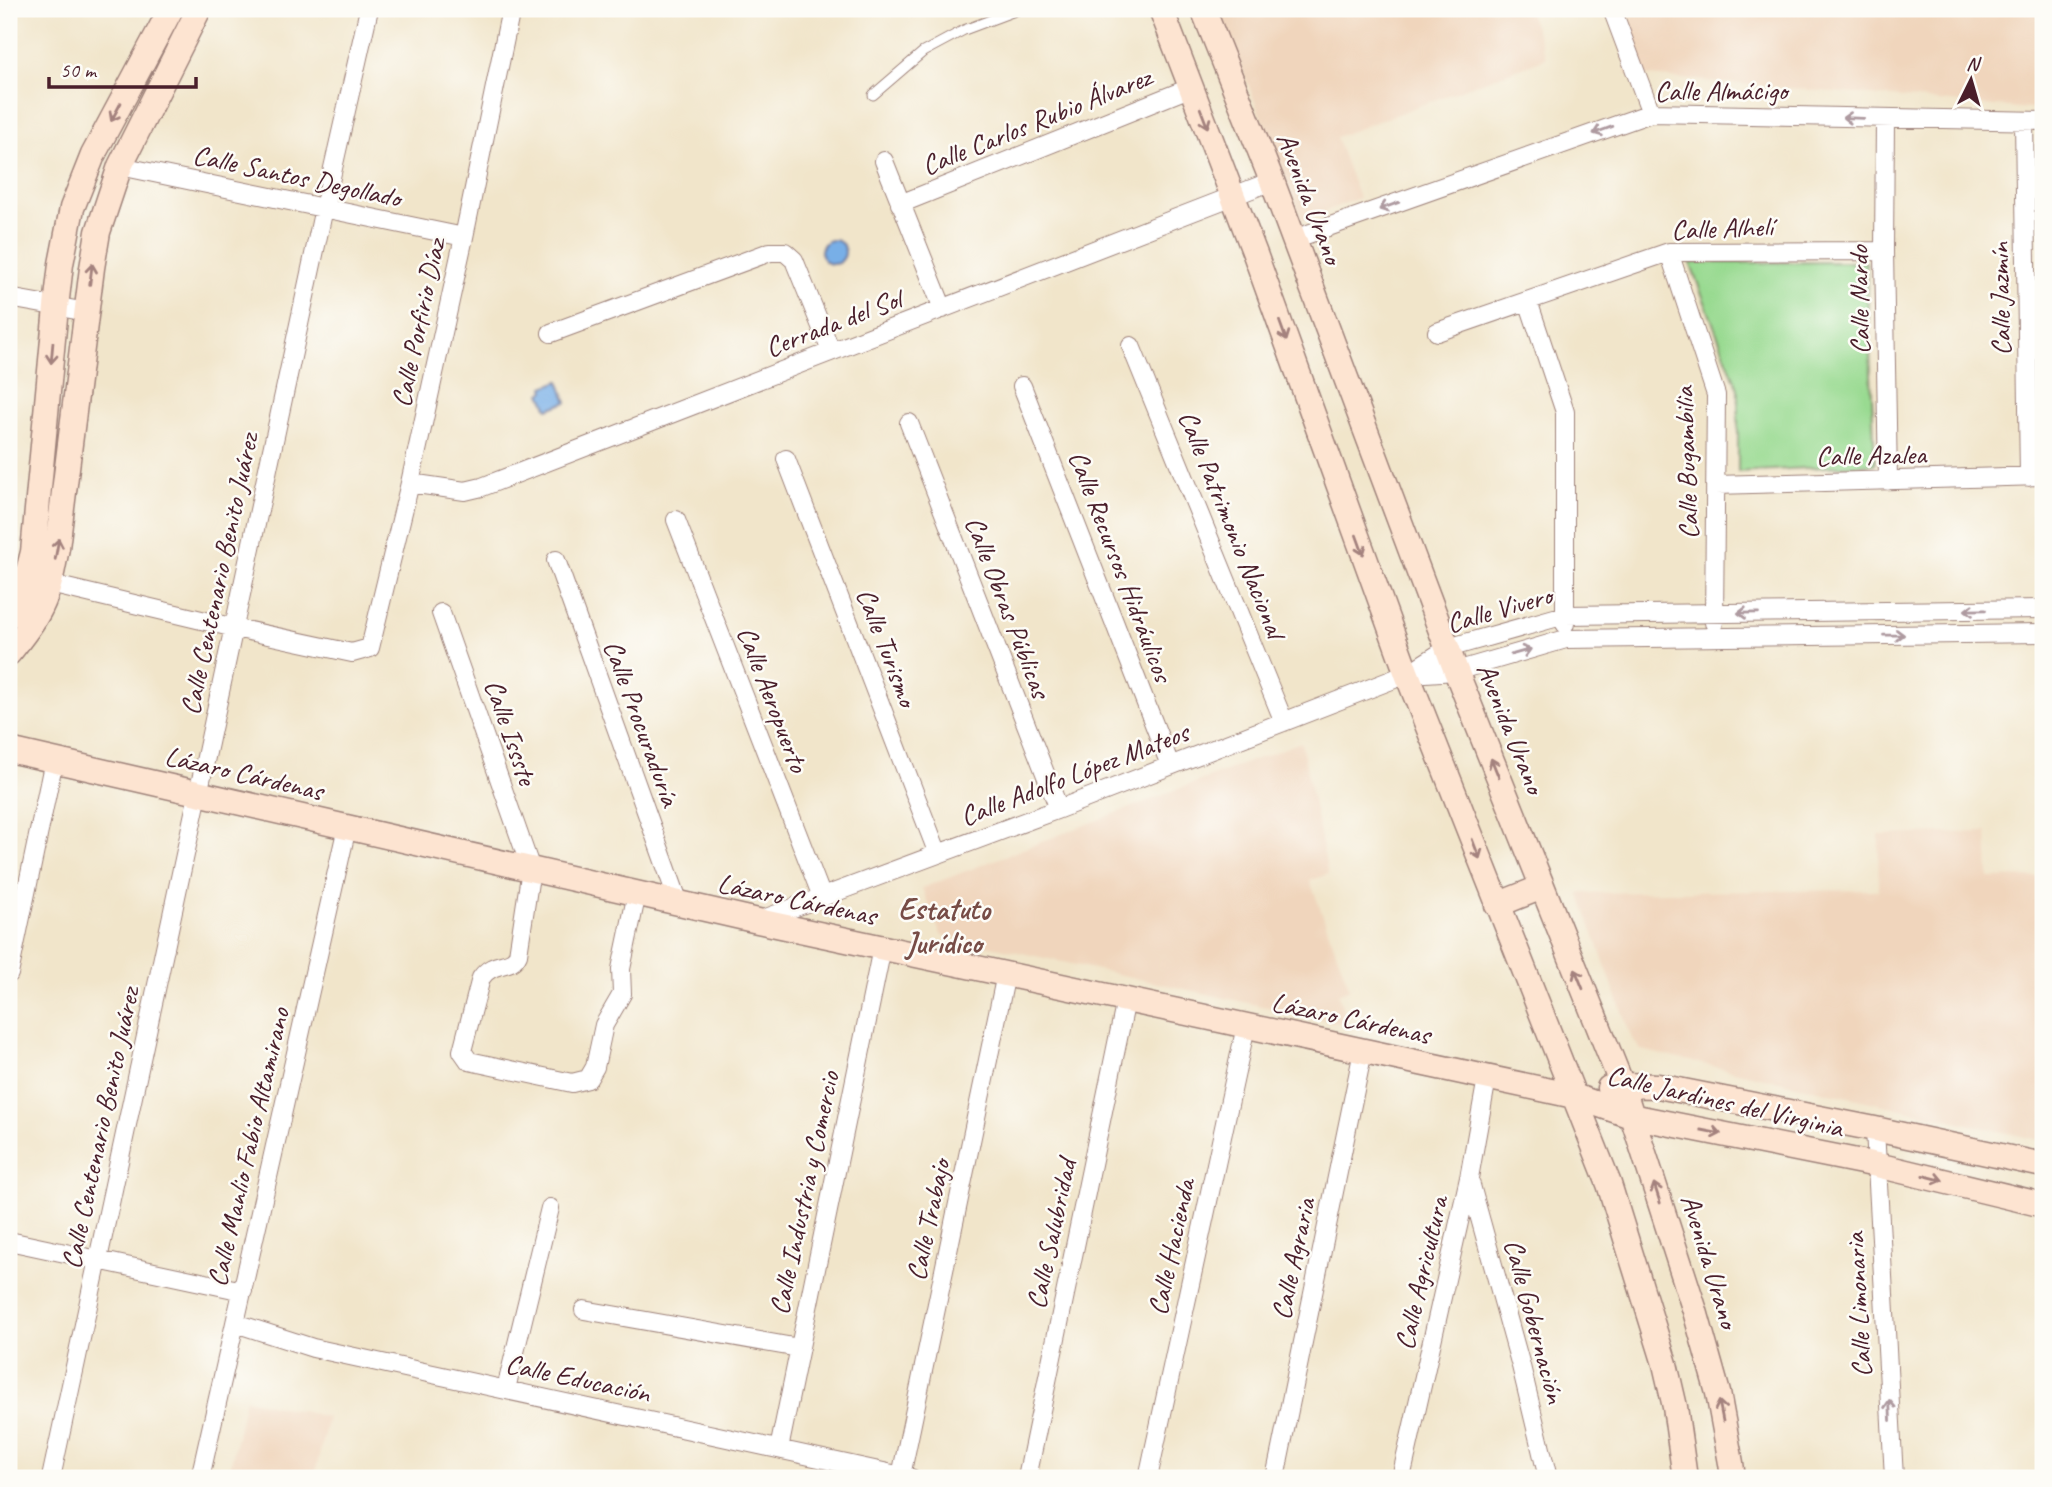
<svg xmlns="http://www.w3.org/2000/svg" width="2052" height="1487" viewBox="0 0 2052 1487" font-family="Caveat,sans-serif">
<rect width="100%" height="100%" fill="#fdfcf7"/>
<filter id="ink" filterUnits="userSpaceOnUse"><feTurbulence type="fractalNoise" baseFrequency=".0143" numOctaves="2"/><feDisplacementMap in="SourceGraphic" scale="14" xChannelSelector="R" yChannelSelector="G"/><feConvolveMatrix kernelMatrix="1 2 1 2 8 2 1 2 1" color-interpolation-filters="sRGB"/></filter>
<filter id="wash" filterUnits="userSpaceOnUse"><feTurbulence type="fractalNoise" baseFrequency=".00686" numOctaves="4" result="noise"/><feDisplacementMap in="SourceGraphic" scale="28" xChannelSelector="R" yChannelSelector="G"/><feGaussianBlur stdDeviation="1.57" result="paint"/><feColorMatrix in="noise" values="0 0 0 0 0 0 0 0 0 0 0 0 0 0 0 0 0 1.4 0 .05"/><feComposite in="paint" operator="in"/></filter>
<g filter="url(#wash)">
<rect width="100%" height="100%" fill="#f1e5ca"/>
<path fill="#f0d5bc" d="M1218 9H1528L1546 58 1336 137 1359 198 1302 220Z
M1632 9H2043V110L1626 74Z
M1301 742 1328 874 1310 881 1350 989 1338 994 1348 1025 941 935 922 888Z
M1987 832 1989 878 2043 877V1141L1641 1050 1632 1039 1579 893 1878 890 1879 835Z
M245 1399 328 1417 314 1478H228Z"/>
<path fill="#99da91" stroke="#727c5e" stroke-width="2" d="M1866 262 1875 464 1738 472V389L1690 263Z"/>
<path fill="#78afe7" stroke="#616789" stroke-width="2" d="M821 252a12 12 0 1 1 24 0a12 12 0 1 1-24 0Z
M559 381 567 402 548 409 541 393 545 391 544 387Z"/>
</g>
<g filter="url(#ink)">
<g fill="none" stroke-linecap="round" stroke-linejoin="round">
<g stroke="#9e827a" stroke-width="11">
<path id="lane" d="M873 95 923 52 964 30 1020 9"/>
</g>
<g stroke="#9e827a" stroke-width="20">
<path id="street" d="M1612 9 1651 113
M1885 119 1884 251 1888 481
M2024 121 2029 477
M884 161 943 309
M120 166 464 237
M900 204 1192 87
M1294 239 1651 113 2043 121
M1669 252 1716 395 1714 623
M9 298 87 312
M1528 301 1565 412V624
M1437 332 1669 252 1884 251
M551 333 770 252H785L794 260 831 351
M1131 346 1284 722
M1022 386 1170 765
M909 423 1059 809
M786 459 938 854
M410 483 465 491 482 487 1272 181
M1716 485 2043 476
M676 520 822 897
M556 560 679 903
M50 584 235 628 352 653 370 648 410 483 464 237 511 9
M441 613 531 869 518 954C511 970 494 959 481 978L462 1051 469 1061 572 1083 588 1079 595 1067 604 1025 622 994 621 969 637 893
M1410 674 1456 671 1566 639 2043 633
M758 921 1059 809 1407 674 1448 648 1565 615 2043 609
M9 974 54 760
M1875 1129 1894 1478
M1470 1182 1521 1366 1548 1478
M9 1241 243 1291
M584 1310 799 1348
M235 1323 313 1348 911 1478
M506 1389 550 1208
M779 1449 882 948
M901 1476 1006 974
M51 1478 324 208 369 9
M200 1478 347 827
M1027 1478 1126 1000
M1148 1478 1246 1026
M1275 1478 1363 1051
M1401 1478 1469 1178 1487 1078"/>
</g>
<g stroke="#9e827a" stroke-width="27">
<path id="secondary" d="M1161 9 1255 254 1407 674 1609 1184 1665 1364 1675 1407 1685 1478
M1203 9 1272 181 1456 671 1622 1085 1695 1311 1718 1393 1731 1463 1733 1478
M9 615 23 591 33 552 56 307 61 264 72 208 93 155 171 9
M9 653C20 639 33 624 41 607 50 589 53 568 57 548L92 268 98 232 120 166 199 9
M9 750 758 921 1574 1096 1631 1116 1877 1165 2043 1205
M1497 905 1542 887
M1609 1088 1622 1085 1658 1086 1875 1129 2043 1165"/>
</g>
<use href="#lane" stroke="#fff" stroke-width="9"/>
<use href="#street" stroke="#fff" stroke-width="18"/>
<use href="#secondary" stroke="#fde4d1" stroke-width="24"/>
</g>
<defs><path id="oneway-shaft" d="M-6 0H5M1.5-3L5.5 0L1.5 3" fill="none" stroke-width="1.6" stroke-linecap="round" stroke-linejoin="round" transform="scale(1.75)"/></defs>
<g stroke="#a4827e">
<use href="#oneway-shaft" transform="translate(116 112) rotate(118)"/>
<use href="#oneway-shaft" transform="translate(1204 118) rotate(69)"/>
<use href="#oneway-shaft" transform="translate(91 274) rotate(-83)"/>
<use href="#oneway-shaft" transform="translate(1283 331) rotate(70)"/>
<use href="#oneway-shaft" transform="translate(52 353) rotate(95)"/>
<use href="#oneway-shaft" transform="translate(1360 545) rotate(70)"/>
<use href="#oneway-shaft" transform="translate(57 549) rotate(-80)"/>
<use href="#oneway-shaft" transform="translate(1495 768) rotate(-112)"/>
<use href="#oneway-shaft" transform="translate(1476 849) rotate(69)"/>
<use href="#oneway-shaft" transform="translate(1579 979) rotate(-112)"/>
<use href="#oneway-shaft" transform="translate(1711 1132) rotate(11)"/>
<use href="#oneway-shaft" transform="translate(1933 1178) rotate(14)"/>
<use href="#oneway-shaft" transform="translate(1657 1193) rotate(-108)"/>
<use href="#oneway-shaft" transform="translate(1721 1411) rotate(-101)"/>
</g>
<g stroke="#ae9aa0">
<use href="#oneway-shaft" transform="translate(1853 118) rotate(-178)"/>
<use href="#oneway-shaft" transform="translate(1603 130) rotate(160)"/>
<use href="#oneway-shaft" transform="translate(1389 206) rotate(160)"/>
<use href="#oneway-shaft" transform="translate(1975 610) rotate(179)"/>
<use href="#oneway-shaft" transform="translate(1748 613) rotate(179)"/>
<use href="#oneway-shaft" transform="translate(1894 635) rotate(-1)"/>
<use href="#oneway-shaft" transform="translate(1521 652) rotate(-16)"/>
<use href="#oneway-shaft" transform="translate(1890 1410) rotate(-93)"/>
</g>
</g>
<g text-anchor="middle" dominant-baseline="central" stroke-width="5" stroke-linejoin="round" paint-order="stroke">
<g font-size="28" fill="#4a1f2b" stroke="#fdfcf7">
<text x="1721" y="90">Calle Almácigo</text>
<text transform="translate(1036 121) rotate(-22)">Calle Carlos Rubio Álvarez</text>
<text transform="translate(297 176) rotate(12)">Calle Santos Degollado</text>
<text transform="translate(1310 198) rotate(69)">Avenida Urano</text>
<text transform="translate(1722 228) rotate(-2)">Calle Alhelí</text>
<text transform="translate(2000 299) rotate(-91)">Calle Jazmín</text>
<text transform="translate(1859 300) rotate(-91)">Calle Nardo</text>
<text transform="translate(418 323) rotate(-78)">Calle Porfirio Díaz</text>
<text transform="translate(833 323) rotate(-21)">Cerrada del Sol</text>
<text transform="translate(1871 455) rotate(-1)">Calle Azalea</text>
<text transform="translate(1686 463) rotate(-92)">Calle Bugambilia</text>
<text transform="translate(1232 524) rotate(68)">Calle Patrimonio Nacional</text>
<text transform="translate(1121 566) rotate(69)">Calle Recursos Hidráulicos</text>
<text transform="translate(219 574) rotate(-78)">Calle Centenario Benito Juárez</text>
<text transform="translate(1008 607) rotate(69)">Calle Obras Públicas</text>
<text transform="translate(1499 609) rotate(-16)">Calle Vivero</text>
<text transform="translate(887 647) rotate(69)">Calle Turismo</text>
<text transform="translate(773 699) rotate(69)">Calle Aeropuerto</text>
<text transform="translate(642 723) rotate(70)">Calle Procuraduría</text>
<text transform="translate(1511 728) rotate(68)">Avenida Urano</text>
<text transform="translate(511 732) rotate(71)">Calle Issste</text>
<text transform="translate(244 773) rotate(13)">Lázaro Cárdenas</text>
<text transform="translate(1074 774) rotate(-21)">Calle Adolfo López Mateos</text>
<text transform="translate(797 899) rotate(12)">Lázaro Cárdenas</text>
<text transform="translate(1351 1018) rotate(12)">Lázaro Cárdenas</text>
<text transform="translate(1725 1101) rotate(13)">Calle Jardines del Virginia</text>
<text transform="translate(100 1128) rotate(-78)">Calle Centenario Benito Juárez</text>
<text transform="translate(248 1147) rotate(-77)">Calle Manlio Fabio Altamirano</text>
<text transform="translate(804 1193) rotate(-78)">Calle Industria y Comercio</text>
<text transform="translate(928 1220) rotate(-78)">Calle Trabajo</text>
<text transform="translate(1051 1234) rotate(-78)">Calle Salubridad</text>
<text transform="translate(1171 1247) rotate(-78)">Calle Hacienda</text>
<text transform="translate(1293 1259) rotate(-78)">Calle Agraria</text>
<text transform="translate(1710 1261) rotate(73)">Avenida Urano</text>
<text transform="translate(1421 1273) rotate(-77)">Calle Agricultura</text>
<text transform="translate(1858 1305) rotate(-93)">Calle Limonaria</text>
<text transform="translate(1535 1321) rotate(75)">Calle Gobernación</text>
<text transform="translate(578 1378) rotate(12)">Calle Educación</text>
</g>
<g font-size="30" font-weight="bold" fill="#774c46" stroke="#fdfcf7">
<text x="944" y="909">Estatuto<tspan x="944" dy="34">Jurídico</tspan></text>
</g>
</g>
<rect width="2052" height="1487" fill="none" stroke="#fdfcf7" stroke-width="35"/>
<g transform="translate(1971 80) rotate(5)" stroke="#fdfcf7" stroke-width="5" paint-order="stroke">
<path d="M0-5L12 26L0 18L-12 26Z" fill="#4a1f2b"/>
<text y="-10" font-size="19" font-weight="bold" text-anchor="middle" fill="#4a1f2b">N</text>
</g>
<path d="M49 77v10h147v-10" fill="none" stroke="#4a1f2b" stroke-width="3.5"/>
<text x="60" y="77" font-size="21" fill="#4a1f2b" stroke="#fdfcf7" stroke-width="5" paint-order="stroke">50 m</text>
</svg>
